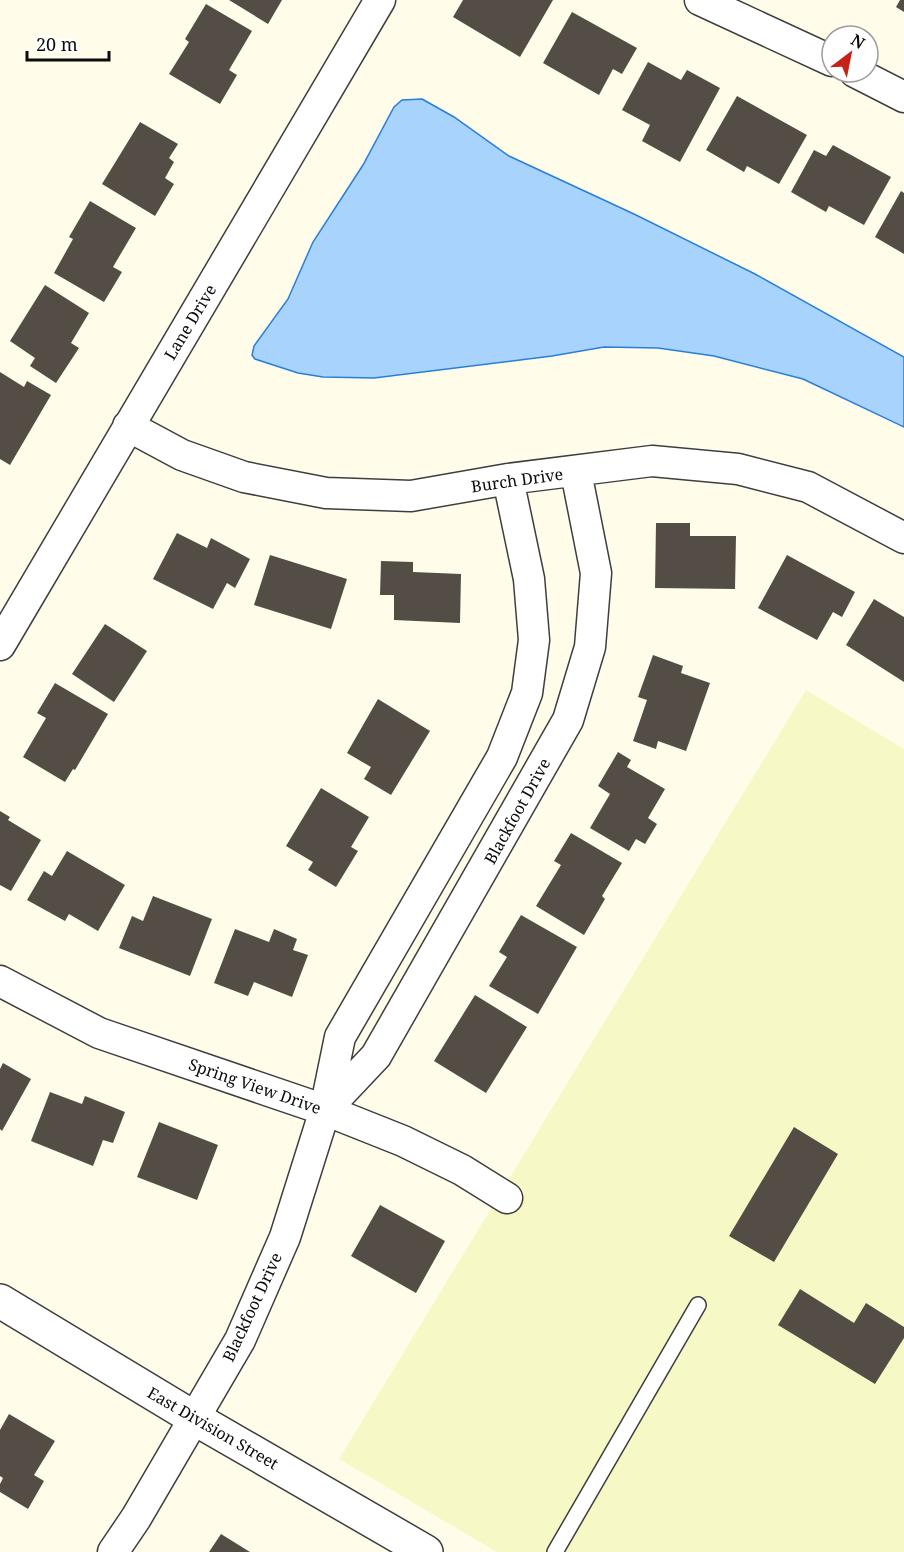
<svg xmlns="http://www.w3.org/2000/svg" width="904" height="1552" viewBox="0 0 904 1552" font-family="'Noto Serif',serif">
<rect width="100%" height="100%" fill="#fffde9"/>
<path fill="#f6f8c6" d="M806 690 904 749V1552H497L339 1459Z"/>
<path fill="#a8d3fc" stroke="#287fda" stroke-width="1.5" d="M422 99 454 117 509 156 634 214 755 274 904 357V427L803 379 714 356 658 348 604 347 552 356 374 378 323 377 298 373 255 359 252 355 254 346 288 299 313 242 363 165 394 107 402 100Z"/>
<path fill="#544d46" d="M229 0H282L268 24Z
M463 0H553L520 57 453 17Z
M900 0H904V12L896 7Z
M206 4 252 31 229 70 237 75 220 104 169 74 189 42 185 39Z
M572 12 637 48 622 74 613 69 599 95 543 63Z
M648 62 681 80 687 70 720 88 680 162 642 141 650 125 622 110Z
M737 96 807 135 779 184 747 166 744 172 706 150Z
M140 122 178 144 169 158 174 162 165 178 174 184 155 216 102 184Z
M833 145 891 177 864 225 829 206 826 212 791 192 814 150 826 156Z
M901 191 904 193V254L875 237Z
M90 201 136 228 113 267 122 272 104 302 54 273 73 239 69 237Z
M45 285 89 313 71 343 79 348 56 383 30 366 35 358 10 341Z
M0 372 24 387 27 381 51 395 10 465 0 459Z
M656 523H690V536H736L735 589 655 588Z
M177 533 207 548 211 538 250 559 235 588 227 583 213 609 153 579Z
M270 555 347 579 331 629 254 605Z
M787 555 855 592 842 617 833 612 817 640 758 608Z
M381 561 413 562V572L461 574 460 623 394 620V595H380Z
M874 599 904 617V682L846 645Z
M105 624 147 651 114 702 72 674Z
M653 655 683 666 681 673 710 683 686 751 658 741 656 749 633 741 647 700 638 697Z
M55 683 108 714 75 770 73 769 65 782 23 757 46 718 37 713Z
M378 699 430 731 391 795 364 779 371 767 347 753Z
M618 752 631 760 627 767 665 789 648 818 657 824 645 844 636 839 629 851 590 828 610 794 598 786Z
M321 788 369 817 351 847 358 851 336 887 308 870 313 862 286 846Z
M0 811 10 817 8 820 41 840 11 891 0 885Z
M571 833 622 863 602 896 605 899 584 935 536 906 561 865 554 861Z
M67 851 125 885 98 931 69 914 65 921 27 900 44 871 52 876Z
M153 896 212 919 190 976 119 948 132 916 143 921Z
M521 915 577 947 538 1014 489 986 507 957 499 952Z
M235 929 269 942 274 929 297 939 293 950 308 955 292 997 254 982 248 996 214 983Z
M475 995 527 1027 486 1093 434 1061Z
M3 1063 31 1079 2 1131 0 1129V1069Z
M50 1092 82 1104 85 1096 125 1112 113 1143 103 1140 93 1166 31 1141Z
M159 1122 218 1145 197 1200 137 1177Z
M794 1127 838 1154 774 1262 729 1236Z
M380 1205 445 1241 416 1293 351 1256Z
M800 1289 854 1323 866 1303 904 1327V1338L875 1384 778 1325Z
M9 1414 55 1441 34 1475 44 1481 28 1509 0 1492V1484L3 1478 0 1476V1430Z
M221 1534 250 1552H209Z"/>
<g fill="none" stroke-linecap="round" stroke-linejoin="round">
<g stroke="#3e3e3e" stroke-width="18">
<path id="service" d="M555 1552 698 1305"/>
</g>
<g stroke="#3e3e3e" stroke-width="33">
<path id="minor" d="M700 0 832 61
M855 72 904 97
M128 426 182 455 244 477 326 493 411 496 508 479 652 461 738 469 808 487 904 538
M0 645 380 0
M0 981 99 1033 325 1110 403 1141 462 1170 507 1198
M325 1110 376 1056 568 720 590 647 596 573 576 472
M113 1552 136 1518 240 1340 285 1237 325 1110 340 1037 502 757 527 693 534 640 529 579 508 479"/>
</g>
<g stroke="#3e3e3e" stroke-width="36">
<path id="tertiary" d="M0 1301 194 1418 426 1552"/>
</g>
<use href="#service" stroke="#fff" stroke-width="15"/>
<use href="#minor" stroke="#fff" stroke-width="30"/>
<use href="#tertiary" stroke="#fff" stroke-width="33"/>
</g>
<g text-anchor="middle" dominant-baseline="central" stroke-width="6" stroke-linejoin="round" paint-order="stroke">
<g font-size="16" fill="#0b0b0b" stroke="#fff">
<text transform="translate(190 322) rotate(-59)">Lane Drive</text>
<text transform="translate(517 480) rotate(-8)">Burch Drive</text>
<text transform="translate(517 811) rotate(-61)">Blackfoot Drive</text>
<text transform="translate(255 1086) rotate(19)">Spring View Drive</text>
<text transform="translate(252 1307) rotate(-65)">Blackfoot Drive</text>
<text transform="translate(213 1428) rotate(30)">East Division Street</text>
</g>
</g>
<g transform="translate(850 54) rotate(32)"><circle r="28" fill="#ffffff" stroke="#9d9d9d" stroke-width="1.5"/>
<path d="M0-4.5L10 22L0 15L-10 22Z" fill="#c72217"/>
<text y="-9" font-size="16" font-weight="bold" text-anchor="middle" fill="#0b0b0b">N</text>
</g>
<path d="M27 51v9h82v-9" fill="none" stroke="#0b0b0b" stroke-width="3"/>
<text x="36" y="51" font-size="18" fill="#0b0b0b" stroke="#ffffff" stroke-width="4.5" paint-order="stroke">20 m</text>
</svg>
